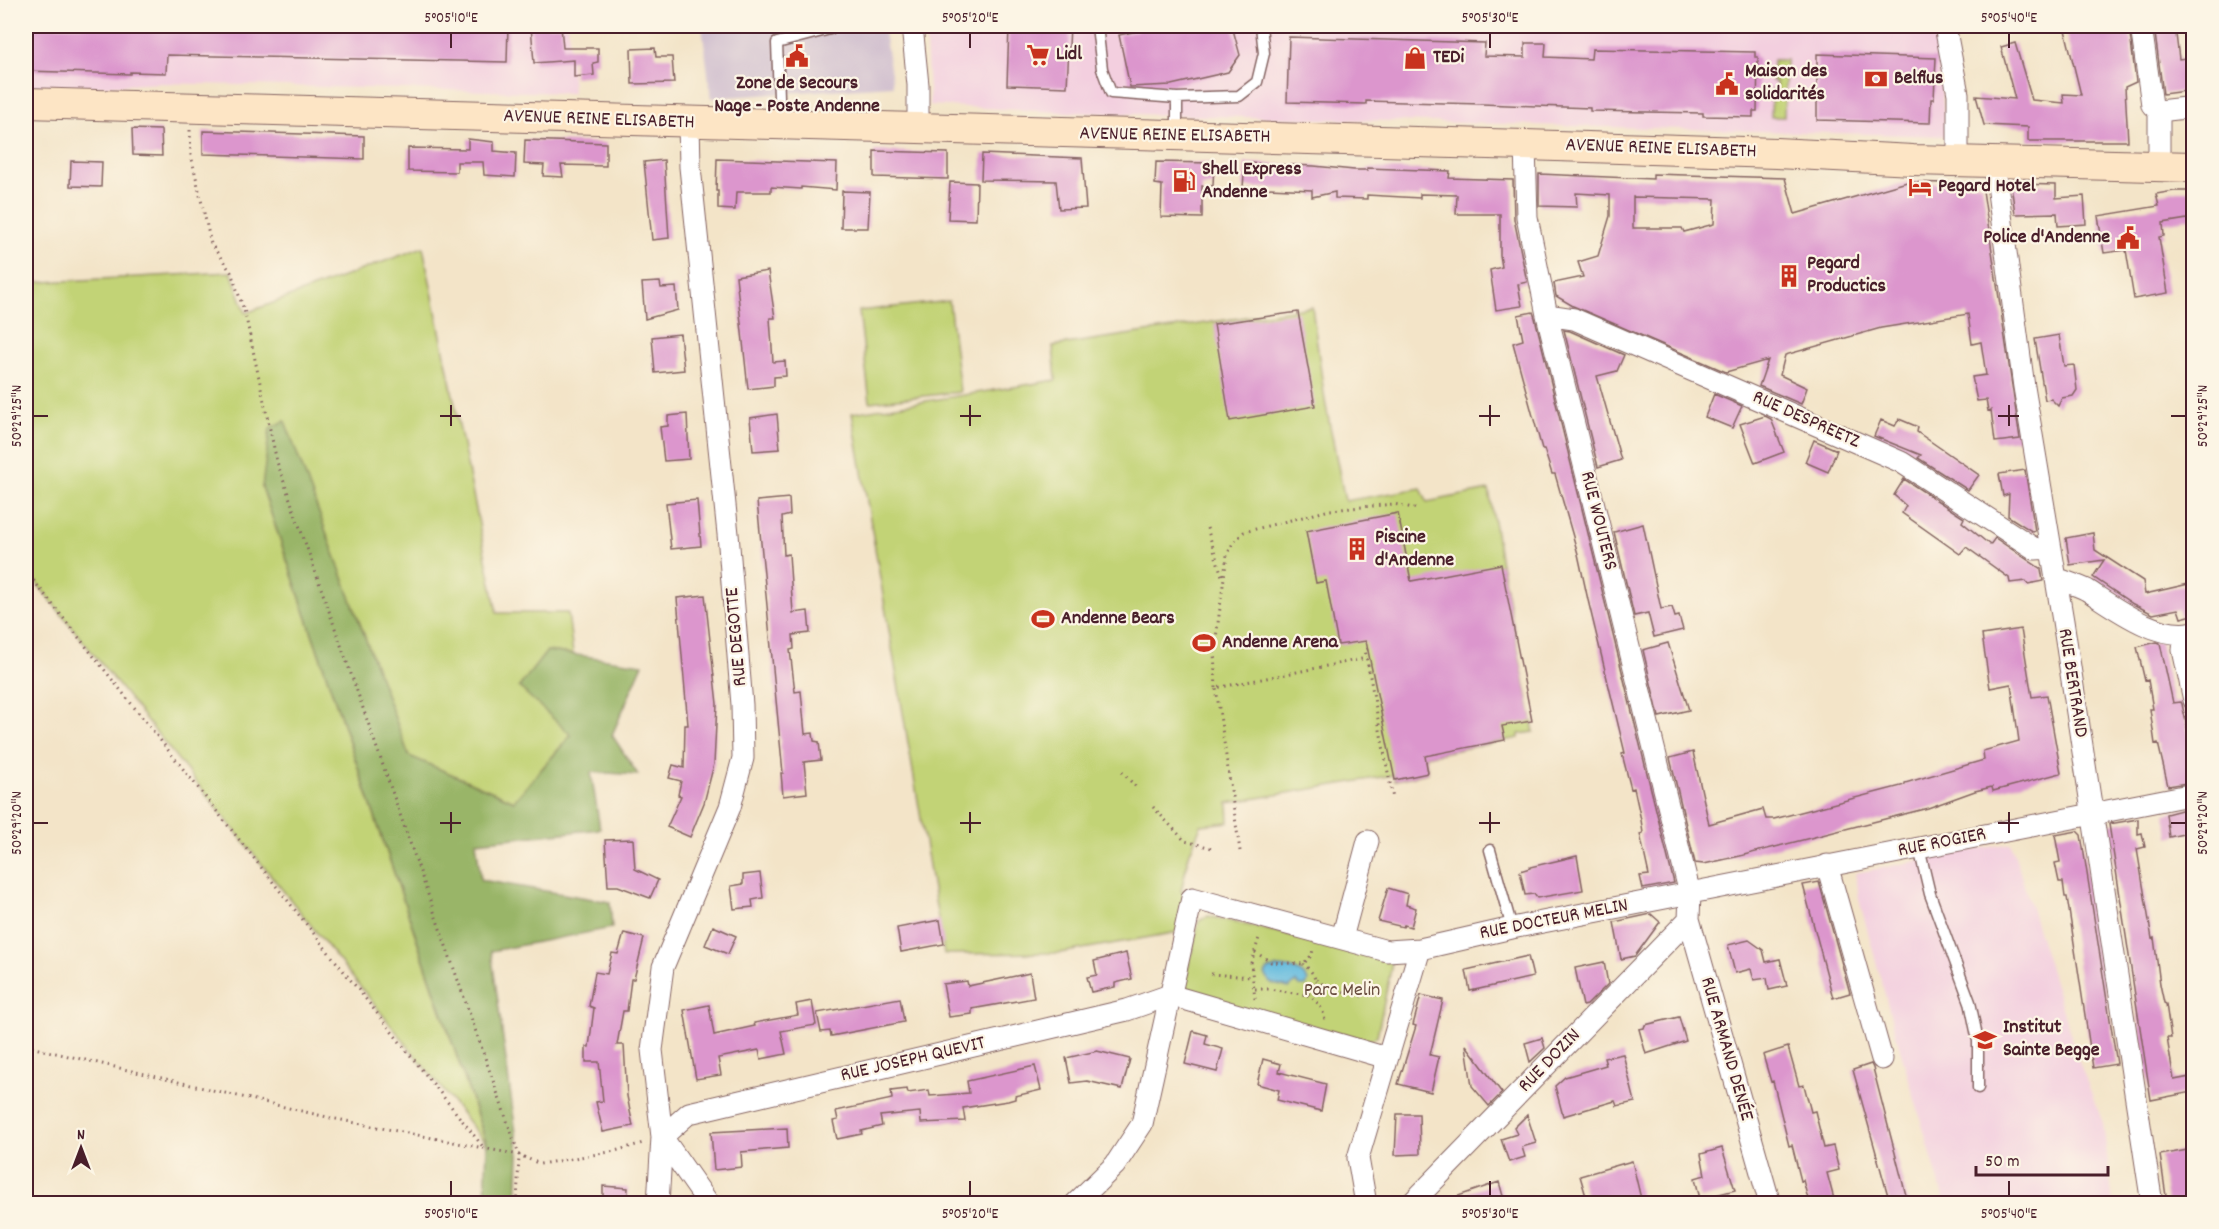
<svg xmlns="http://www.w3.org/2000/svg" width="2219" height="1229" viewBox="0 0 2219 1229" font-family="Dekko,sans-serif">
<rect width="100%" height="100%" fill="#fcf5e5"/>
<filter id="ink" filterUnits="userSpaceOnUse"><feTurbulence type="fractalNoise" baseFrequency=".0167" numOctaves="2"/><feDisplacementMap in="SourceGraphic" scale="12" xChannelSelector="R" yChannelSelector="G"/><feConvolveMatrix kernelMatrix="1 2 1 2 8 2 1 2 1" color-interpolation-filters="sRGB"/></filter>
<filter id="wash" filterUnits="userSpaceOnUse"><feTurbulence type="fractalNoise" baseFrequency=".008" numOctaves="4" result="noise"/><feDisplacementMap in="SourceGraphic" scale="24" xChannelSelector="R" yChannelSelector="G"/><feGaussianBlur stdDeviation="1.35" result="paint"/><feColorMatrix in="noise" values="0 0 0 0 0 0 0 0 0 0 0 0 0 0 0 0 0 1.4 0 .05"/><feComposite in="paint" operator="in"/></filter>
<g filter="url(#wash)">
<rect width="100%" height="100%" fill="#f3e4c8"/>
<path fill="#f3cfdf" d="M26 26H568L573 93 161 83 26 90 27 44H26Z
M925 26H1930L1937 45 1946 136 1057 112 930 105Z
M2011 843 2078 1059 2103 1123 2113 1203H1945L1892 1021 1859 899 1856 873Z"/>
<path fill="#cfbdce" d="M702 26H883L893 86 711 98Z"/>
<path fill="#c2d376" stroke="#867950" stroke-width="1.5" d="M1773 60H1786L1784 117H1771L1772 89H1776V82L1772 81Z
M423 247 497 613H568L573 654 547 651 571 735 514 801 409 756 285 422 262 487 487 1145 26 570V283L231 272 246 313Z
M949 301 960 392 870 402 859 311Z
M1312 307 1325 401 1345 501 1421 488 1427 502 1489 490 1501 564 1534 732 1519 734V738L1425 756 1428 773 1395 780 1394 775 1228 803 1229 822 1201 825 1189 855 1181 891 1192 898 1184 931 1060 953 944 954 852 413 1056 380 1053 346Z
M1208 916 1388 958 1391 961V969L1377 1036 1369 1041 1188 998 1183 988 1199 921Z"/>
<path fill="#99b567" stroke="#726a49" stroke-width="1.5" d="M285 421 409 756 514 801 571 735 519 687 547 651 643 664 612 735 638 775 591 772 600 829 476 842 481 880 610 902 612 928 491 951 519 1155 517 1203H485L487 1144 262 487 270 428Z"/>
<path fill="#61bade" stroke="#566c84" stroke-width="1.5" d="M1277 967C1289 967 1302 969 1308 981L1306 986H1300L1296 982 1289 988 1270 983 1265 974 1268 970Z"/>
<g id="blocks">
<path fill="#dc96cd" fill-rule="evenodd" d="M26 26H508L507 62 167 55 166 73 130 72V74L26 71Z
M531 26H561L563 48H598V62L593 63 594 75 574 77V60L534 63Z
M1009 26H1070L1067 87 1007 85Z
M1136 26H1232L1240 55 1228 72 1171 85 1130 87 1119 35 1138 31Z
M2064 26H2129L2136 82 2125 87 2128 141H2028V127L1984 125 1976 96 2015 99 2001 47 2015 43 2032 100 2064 103 2063 94 2081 95Z
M2154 26H2175L2179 59 2193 57V90L2163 94Z
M1289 37 1485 43 1484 56 1525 57V43H1546L1545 57 1591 59 1592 49 1755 52V57H1758L1757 111H1753V117L1703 116V113L1590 111V108L1482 104 1366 101V104L1287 102Z
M655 48 656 57H672L674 83 632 84 631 49Z
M1817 54 1936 58 1934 99H1931L1930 123 1817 120Z
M132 129 161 130 162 156 133 155Z
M203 131 364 136V159L203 154Z
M468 139 494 142V151L516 153 515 177 484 175 483 162H457V172L408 171V148L468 149Z
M525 140 606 143V166L561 165 563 177 543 176 544 165 524 164Z
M874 151 948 153V179L874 177Z
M982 154 1082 158 1086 208 1059 209 1056 181 981 180Z
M717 159 837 163 836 190 801 187V189L771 187V192H736L735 210 718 209V191H716Z
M664 160 669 238 652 240 644 162Z
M71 161 102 162 101 187 70 186Z
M1156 162 1214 163 1213 186H1202V218L1161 217 1162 185 1155 184Z
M1245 163 1314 166 1354 170H1367V168L1450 171 1449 178 1513 180 1514 219 1527 282 1518 284 1522 306 1496 310 1490 270 1502 267 1500 255V214H1456L1457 195 1420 194V198L1367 195V199L1335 198V192L1312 197V190L1243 187Z
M1539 174 1653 179V174L1785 178 1795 214 1907 182 1982 184 2020 439 1995 442 1991 410 1988 411 1986 400 1977 401 1972 377 1986 375 1981 342 1972 344 1968 314 1881 328 1785 355 1780 375 1807 388 1801 404 1759 386 1768 360 1726 372 1573 306 1556 296 1554 283 1583 277 1578 262 1598 256 1610 216V195L1576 193 1577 207 1539 206ZM1633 197 1715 199 1714 224 1684 232 1682 228H1633Z
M950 182 977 183 976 220 948 219Z
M2011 184 2056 185V198L2084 196 2086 224 2058 226 2057 213 2015 214Z
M842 191 870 192 868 228H841Z
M2174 191H2193V218L2163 223 2164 236 2159 237 2168 293 2134 299 2126 250 2104 253 2098 216 2159 206 2156 194Z
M768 271 775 318H770L773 362 785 361 786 376 774 377V386L748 389 736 276Z
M660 282 661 288 676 287 678 310 645 319 642 283Z
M1298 312 1315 406 1230 421 1214 324Z
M1533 312 1535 318 1674 883 1643 889 1640 876 1649 875 1640 834 1643 833 1641 820 1634 788 1631 789 1622 754 1625 753 1588 600 1578 554 1555 474H1552L1544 449H1542L1513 343 1523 340 1518 315Z
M1564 330 1570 331 1624 355 1617 371 1597 376 1621 460 1598 467Z
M680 334 684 370 655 373 652 337Z
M2059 335 2064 366 2074 365 2077 390 2073 396 2062 398 2058 406 2051 399 2045 400 2035 339Z
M1714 394 1742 406 1732 428 1705 417Z
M687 414 689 459 664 461 660 427 668 426V416Z
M777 414 780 449 753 451 750 418Z
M1765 416 1771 419 1784 452 1755 463 1740 424Z
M1899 419 1918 427 1917 432 1979 475 1968 490 1918 458 1921 455 1874 436 1881 420 1895 426Z
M1814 440 1837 450 1828 472 1805 462Z
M2025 470 2035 531 2033 532 2008 516 2009 494 2003 496 1999 474Z
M1904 479 1964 518 1962 522 1990 545 1995 538 2041 569 2043 581 2028 584 2026 581 2010 583 2009 578 1966 547 1960 554 1902 513 1906 506 1894 495Z
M789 498 790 515 782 517 784 555 789 554 793 613 808 611 810 633 793 635 794 649 790 650 795 692 801 691 805 734 813 733 814 741 819 742 821 760 804 762 807 793 783 796 781 773H783L757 501Z
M697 500 701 546 671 549 666 503Z
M1398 513 1411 581 1501 564 1532 721 1502 726 1505 740 1425 756 1428 773 1395 780 1366 641 1338 645 1326 581 1316 583 1306 531Z
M1643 524 1661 609 1672 607 1675 617 1679 616 1683 630 1654 637 1648 613 1634 616 1614 532Z
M2093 533 2095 550 2143 581 2145 594 2193 583V615L2181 618 2178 609 2153 614 2133 604 2093 577 2104 560 2070 565 2066 538Z
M705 595 717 704 714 764 704 803 690 837 667 827 681 796 678 795 681 781 669 778 673 765 684 768 685 725H688L677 598Z
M2021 629 2032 697 2047 695 2061 773 1993 791 1992 787 1975 791 1928 808 1740 856 1704 864 1695 863 1670 758 1693 752 1709 824 1763 809 1766 819H1774L1905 785V783L1984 760 1983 751 2019 741 2011 684 1990 688 1982 635Z
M2157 642 2160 643 2173 703 2181 702 2182 704 2193 754V782L2168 786 2158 743 2155 744 2150 709H2153L2148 680 2145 681 2137 647Z
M1668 643 1689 710 1659 717 1643 650Z
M2193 807V832L2169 837 2166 814Z
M2138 819V834L2142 833 2145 847 2137 849 2152 939 2154 938 2160 984 2164 1003 2166 1004 2171 1038H2167L2174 1080 2190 1077 2192 1092 2151 1100 2109 824Z
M2077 831 2081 835 2117 1064 2093 1068 2067 897H2065L2063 882H2059L2055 863 2060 862 2055 835Z
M633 839 635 869 658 880 650 898 618 886H608L605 840Z
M1577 856 1583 890 1537 898 1534 894 1525 895 1520 871 1530 868V867Z
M760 873 763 898 752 900 753 907 734 909 731 886 743 884V875Z
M1819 882 1850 993 1833 998 1803 885Z
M1388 888 1408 894 1406 905 1416 908 1411 927 1404 925 1403 927 1378 921Z
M1651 914 1660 922 1635 956 1621 959 1614 922Z
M940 920 944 944 901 952 897 928Z
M713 926 736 936 728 954 705 945Z
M624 933 644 938 634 979H631L627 1011H623L617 1045H624L627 1096 633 1126 603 1132 596 1102 603 1101 599 1062H586V1047H589L594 1008 589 1006 595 972 607 974 612 953 618 954Z
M1749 940 1763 950 1766 962 1780 959 1787 986 1769 990 1767 978 1754 980 1751 969 1735 973 1728 945Z
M1126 953 1132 979 1115 983V987L1091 992 1087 977 1097 975 1094 961Z
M1528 956 1533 977 1470 991 1466 970Z
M1604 962 1608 984 1587 1005 1583 1006 1575 968Z
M1030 973 1034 998 972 1009V1014L949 1017 943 984 967 981 968 986Z
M1421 995 1443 1000 1430 1055 1439 1057 1431 1092 1398 1084 1416 1026 1413 1025Z
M900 998 904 1022 831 1036 830 1031 821 1032 817 1013Z
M812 1001 816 1025 781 1031 786 1054 761 1059 759 1050 718 1058 721 1075 696 1079 684 1010 709 1005 714 1035 755 1026 754 1023 798 1015 796 1004Z
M1679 1017 1686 1041 1646 1054 1639 1029 1644 1028 1645 1025Z
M1193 1031 1207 1035 1205 1044 1223 1049 1217 1072 1185 1064Z
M1542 1038 1545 1048 1530 1062 1525 1043Z
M1466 1045 1502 1093 1489 1106 1472 1086Z
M1788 1047 1799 1086 1804 1085 1811 1112 1815 1111 1824 1148 1833 1146 1839 1170 1827 1173 1835 1203H1809L1803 1180 1801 1181 1792 1145 1789 1146 1773 1081 1771 1082 1763 1055Z
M1097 1051 1130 1059 1122 1089 1087 1081 1071 1083 1066 1058Z
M1623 1054 1635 1102 1617 1106 1615 1101 1563 1116 1555 1086 1565 1077 1606 1065 1604 1058Z
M1263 1059 1281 1064 1279 1072 1326 1084 1321 1111 1277 1100 1279 1090 1257 1084Z
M1871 1064 1873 1068 1908 1203H1890L1853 1070Z
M1035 1066 1041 1090 1015 1096V1099L1008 1101 963 1108 965 1121 921 1123 920 1112 880 1116 882 1126 861 1131 862 1134 837 1139 833 1121 838 1120 836 1111 892 1099 891 1091 907 1089 908 1093 929 1090 930 1096 969 1093 967 1081Z
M1397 1114H1419L1420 1154 1395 1155Z
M1527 1115 1536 1143 1522 1147 1525 1157 1509 1162 1501 1139 1517 1134 1514 1128Z
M787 1128 788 1148 741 1152 742 1167 714 1170 711 1132Z
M1722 1148 1735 1190 1700 1199 1695 1178 1705 1175 1701 1154Z
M2193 1149V1194H2191L2192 1203H2167L2160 1155Z
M1632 1161 1642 1203H1588L1580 1176Z
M1499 1182 1505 1203H1441V1202Z
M603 1186 628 1188 627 1203H603Z"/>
</g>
</g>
<g filter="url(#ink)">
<use href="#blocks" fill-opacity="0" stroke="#856462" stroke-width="1.5"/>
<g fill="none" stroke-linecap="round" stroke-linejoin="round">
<g stroke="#856462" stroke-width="13">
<path id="service" d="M1097 26 1102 69 1111 93 1177 98V134
M1177 98 1239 96 1257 82 1264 53 1261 26
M780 124 777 43 830 29 835 26
M1919 848 1930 894 1970 1002 1978 1041V1088
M1490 850 1512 928"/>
</g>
<g stroke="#856462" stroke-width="23">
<path id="minor" d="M912 26 918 85V128
M1945 26 1958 94V161
M2141 26 2152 105 2159 111
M1525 145 1527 217 1547 315 1690 894 1689 919 1770 1204
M1994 162 2024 387 2063 621 2152 1204
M2159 165V111L2194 107
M1547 315 1574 319 1901 462 2035 549 2051 548
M2056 578C2066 582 2077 585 2087 590 2115 608 2158 641 2194 632
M2185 634 2183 650 2194 700
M1827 865 1882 1059
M1342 938 1368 841
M1170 995 1387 1058
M662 1137 689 1113 1127 1010 1170 995
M662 1137 709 1204
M658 1204 662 1137 652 1050 663 967 730 807 743 758 742 705 728 534 690 167 689 123
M1075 1204 1115 1165 1142 1124 1192 898 1387 951 1420 949 1512 928 2194 794
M1366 1204 1358 1158 1420 949
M1411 1204 1689 919"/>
</g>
<g stroke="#856462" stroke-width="32">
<path id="secondary" d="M26 103 1525 145 1776 153 1913 160 2194 167"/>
</g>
<path stroke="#856462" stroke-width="3" stroke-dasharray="1.5 4.5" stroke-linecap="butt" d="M190 130 191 155 211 244 231 272 245 313 277 462 519 1155 517 1204
M1207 528 1223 579
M26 571 484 1148
M1368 649 1365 650 1393 799
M1216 688 1214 653 1227 555 1233 543 1244 532 1330 510 1394 504 1418 509
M1122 772 1136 787
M1153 807 1185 841 1212 848
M1240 851 1216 688 1367 658
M1255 952 1271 962 1303 964 1312 955 1313 948
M1211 974 1251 977
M1316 980 1327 987 1365 997
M1255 989H1269L1307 995C1321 984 1315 973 1303 964
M1307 995C1318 1001 1324 1009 1325 1022
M1255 999 1251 963 1260 935
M26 1046 331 1118 519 1155 540 1164 615 1151 643 1143"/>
<use href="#service" stroke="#fff" stroke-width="10"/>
<use href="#minor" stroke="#fff" stroke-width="21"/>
<use href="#secondary" stroke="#fde5c5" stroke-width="30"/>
</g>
</g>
<path fill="none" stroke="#4a1f2b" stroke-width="2" d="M451 33V48M970 33V48M1490 33V48M2009 33V48M451 405V426M970 405V426M1490 405V426M2009 405V426M33 416H48M440 416H461M960 416H981M1479 416H1500M1998 416H2019M2171 416H2186M451 812V833M970 812V833M1490 812V833M2009 812V833M33 823H48M440 823H461M960 823H981M1479 823H1500M1998 823H2019M2171 823H2186M451 1181V1196M970 1181V1196M1490 1181V1196M2009 1181V1196"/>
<defs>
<g id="supermarket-bare" transform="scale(1.8)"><path d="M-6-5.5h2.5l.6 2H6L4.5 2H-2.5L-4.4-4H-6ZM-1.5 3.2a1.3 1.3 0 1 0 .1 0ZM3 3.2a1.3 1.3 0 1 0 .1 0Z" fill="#c8321e" stroke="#fcf5e5" stroke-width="2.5" paint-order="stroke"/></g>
<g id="civic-bare" transform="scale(1.8)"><path d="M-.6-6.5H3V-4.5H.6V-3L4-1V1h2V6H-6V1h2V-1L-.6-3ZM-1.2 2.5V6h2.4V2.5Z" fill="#c8321e" stroke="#fcf5e5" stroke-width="2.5" paint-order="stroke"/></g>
<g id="shop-bare" transform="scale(1.8)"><path d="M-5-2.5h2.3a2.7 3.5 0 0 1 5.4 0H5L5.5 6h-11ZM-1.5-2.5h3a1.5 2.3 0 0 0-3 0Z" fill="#c8321e" stroke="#fcf5e5" stroke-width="2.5" paint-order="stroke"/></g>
<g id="bank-bare" transform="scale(1.8)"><path d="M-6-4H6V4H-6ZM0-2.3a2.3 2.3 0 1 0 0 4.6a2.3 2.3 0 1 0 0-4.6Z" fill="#c8321e" stroke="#fcf5e5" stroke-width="2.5" paint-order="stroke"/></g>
<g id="fuel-bare" transform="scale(1.8)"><path d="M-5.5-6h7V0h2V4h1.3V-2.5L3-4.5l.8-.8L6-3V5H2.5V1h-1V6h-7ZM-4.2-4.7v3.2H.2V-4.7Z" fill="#c8321e" stroke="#fcf5e5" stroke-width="2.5" paint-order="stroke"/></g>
<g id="hotel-bare" transform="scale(1.8)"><path d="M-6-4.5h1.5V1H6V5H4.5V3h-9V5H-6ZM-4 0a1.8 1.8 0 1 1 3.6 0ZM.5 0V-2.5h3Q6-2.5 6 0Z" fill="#c8321e" stroke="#fcf5e5" stroke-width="2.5" paint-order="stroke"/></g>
<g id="building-bare" transform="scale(1.8)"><path d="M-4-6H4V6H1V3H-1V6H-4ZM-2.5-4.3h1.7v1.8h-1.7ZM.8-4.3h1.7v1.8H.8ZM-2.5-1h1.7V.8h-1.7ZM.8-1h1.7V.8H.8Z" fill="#c8321e" stroke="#fcf5e5" stroke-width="2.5" paint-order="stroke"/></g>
<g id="stadium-bare" transform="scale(1.8)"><path d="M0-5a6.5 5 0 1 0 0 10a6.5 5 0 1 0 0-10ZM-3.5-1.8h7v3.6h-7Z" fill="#c8321e" stroke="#fcf5e5" stroke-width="2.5" paint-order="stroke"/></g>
<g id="school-bare" transform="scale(1.8)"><path d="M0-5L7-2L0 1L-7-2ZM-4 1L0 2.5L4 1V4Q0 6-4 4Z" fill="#c8321e" stroke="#fcf5e5" stroke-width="2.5" paint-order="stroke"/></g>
</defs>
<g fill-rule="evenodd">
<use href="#supermarket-bare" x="1038" y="55"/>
<use href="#civic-bare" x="797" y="56"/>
<use href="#shop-bare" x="1415" y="58"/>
<use href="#bank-bare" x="1876" y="79"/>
<use href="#civic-bare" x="1727" y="84"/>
<use href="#fuel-bare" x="1184" y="181"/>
<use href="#hotel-bare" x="1920" y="187"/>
<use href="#civic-bare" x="2128" y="238"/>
<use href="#building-bare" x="1789" y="276"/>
<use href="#building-bare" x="1357" y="549"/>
<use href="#stadium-bare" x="1043" y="619"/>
<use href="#stadium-bare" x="1204" y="643"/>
<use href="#school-bare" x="1985" y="1040"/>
</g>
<g text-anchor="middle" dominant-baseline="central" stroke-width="4.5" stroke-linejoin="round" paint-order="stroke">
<g font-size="20" font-weight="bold" fill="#4a1f2b" stroke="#fcf5e5" text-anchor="start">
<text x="1056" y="55">Lidl</text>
<text x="1433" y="58">TEDi</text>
<text x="1745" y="72">Maison des<tspan x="1745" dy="23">solidarités</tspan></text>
<text x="1894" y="79">Belfius</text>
<text x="797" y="84" text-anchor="middle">Zone de Secours<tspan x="797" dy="23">Nage - Poste Andenne</tspan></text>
<text x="1202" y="170">Shell Express<tspan x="1202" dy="23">Andenne</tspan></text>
<text x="1938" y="187">Pegard Hotel</text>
<text x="2110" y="238" text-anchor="end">Police d'Andenne</text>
<text x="1807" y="264">Pegard<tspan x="1807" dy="23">Productics</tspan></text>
<text x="1375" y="538">Piscine<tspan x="1375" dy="23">d'Andenne</tspan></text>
<text x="1061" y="619">Andenne Bears</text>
<text x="1222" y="643">Andenne Arena</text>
<text x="2003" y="1028">Institut<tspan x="2003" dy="23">Sainte Begge</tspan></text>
</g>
<g font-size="20" fill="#4a1f2b" stroke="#fcf5e5">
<text transform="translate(599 120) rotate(2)">AVENUE REINE ELISABETH</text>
<text transform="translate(1175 136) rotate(1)">AVENUE REINE ELISABETH</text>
<text transform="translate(1661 149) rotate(2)">AVENUE REINE ELISABETH</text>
<text transform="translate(1806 420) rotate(24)">RUE DESPREETZ</text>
<text transform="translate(1598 521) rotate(76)">RUE WOUTERS</text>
<text transform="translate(737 637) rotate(-95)">RUE DEGOTTE</text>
<text transform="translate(2072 683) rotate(81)">RUE BERTRAND</text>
<text transform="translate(1942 843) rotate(-11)">RUE ROGIER</text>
<text transform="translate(1554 920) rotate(-11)">RUE DOCTEUR MELIN</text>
<text transform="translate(1726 1049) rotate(74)">RUE ARMAND DENÉE</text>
<text transform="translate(913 1060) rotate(-13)">RUE JOSEPH QUEVIT</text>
<text transform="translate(1550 1061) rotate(-46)">RUE DOZIN</text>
</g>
<g font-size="20" fill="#684c3e" stroke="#fcf5e5">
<text x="1342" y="991">Parc Melin</text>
</g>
</g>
<rect width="2219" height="1229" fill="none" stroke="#fcf5e5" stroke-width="66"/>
<g transform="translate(81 1148)" stroke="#fcf5e5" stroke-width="4.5" paint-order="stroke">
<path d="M0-4.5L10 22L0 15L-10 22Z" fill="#4a1f2b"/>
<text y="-9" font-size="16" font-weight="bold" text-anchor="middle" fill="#4a1f2b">N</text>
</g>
<path d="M1976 1166v9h132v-9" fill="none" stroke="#4a1f2b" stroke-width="3"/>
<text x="1985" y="1166" font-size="18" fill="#4a1f2b" stroke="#fcf5e5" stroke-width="4.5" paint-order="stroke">50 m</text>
<rect x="33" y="33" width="2153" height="1163" fill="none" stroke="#4a1f2b" stroke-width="2"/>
<g font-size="15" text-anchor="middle" fill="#4a1f2b">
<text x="451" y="22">5°05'10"E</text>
<text x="970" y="22">5°05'20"E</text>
<text x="1490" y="22">5°05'30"E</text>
<text x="2009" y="22">5°05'40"E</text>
<text transform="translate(16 416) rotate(-90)" y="5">50°29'25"N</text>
<text transform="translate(2202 416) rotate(-90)" y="5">50°29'25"N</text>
<text transform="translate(16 823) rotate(-90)" y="5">50°29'20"N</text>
<text transform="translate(2202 823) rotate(-90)" y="5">50°29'20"N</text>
<text x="451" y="1218">5°05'10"E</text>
<text x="970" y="1218">5°05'20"E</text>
<text x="1490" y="1218">5°05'30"E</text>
<text x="2009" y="1218">5°05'40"E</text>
</g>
</svg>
